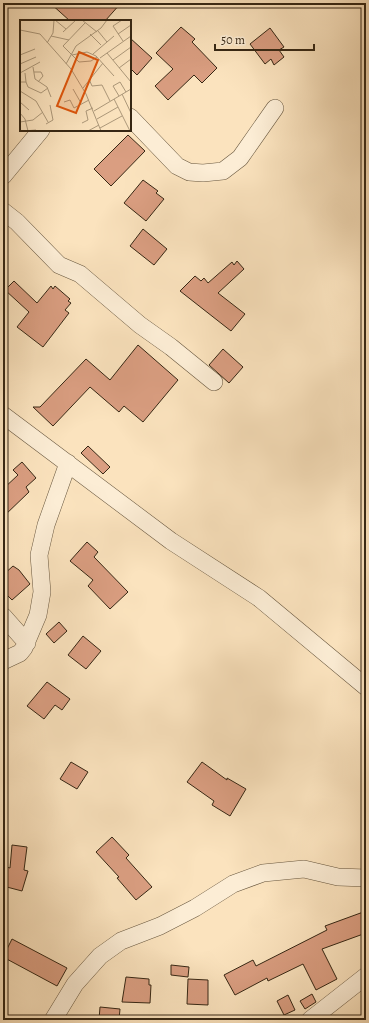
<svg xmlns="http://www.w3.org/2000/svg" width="369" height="1023" viewBox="0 0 369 1023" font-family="Alegreya,serif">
<rect width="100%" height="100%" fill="#fbe3be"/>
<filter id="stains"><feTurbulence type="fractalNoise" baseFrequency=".005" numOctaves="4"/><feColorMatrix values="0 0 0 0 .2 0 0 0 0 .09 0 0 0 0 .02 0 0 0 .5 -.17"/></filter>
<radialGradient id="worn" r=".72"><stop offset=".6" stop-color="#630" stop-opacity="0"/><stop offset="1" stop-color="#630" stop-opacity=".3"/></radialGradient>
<path fill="#da9e81" stroke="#362714" d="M50 3H121L105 21H70Z
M181 27 195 39 192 42 217 68 202 83 194 75 168 100 155 86 173 69 156 53Z
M270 28 284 47 279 50 284 57 274 65 271 59 265 64 250 44Z
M130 38 152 58 137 75 130 68Z
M128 135 145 151 111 186 94 169Z
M143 180 158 191 156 193 164 199 146 221 124 203Z
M143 229 167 249 154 265 130 246Z
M237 261 244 269 218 293 245 314 231 331 180 291 195 276 201 281 204 278 208 283 232 262 234 265Z
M14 281 37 303 51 286 53 289 55 286 70 299 68 301 71 303 65 310 69 313 43 347 17 327 29 312 5 290Z
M138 345 178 380 143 422 124 406 119 412 90 387 53 426 33 407H40L86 359 110 380Z
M223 349 243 367 229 383 209 365Z
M88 446 110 467 103 474 81 453Z
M22 462 36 478 26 487 29 492 3 517V489L18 475 13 470Z
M87 542 98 552 94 557 128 592 110 609 88 586 93 580 70 561Z
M13 566 19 570 30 584 12 600 8 596 3 600V575Z
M59 622 67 631 54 643 46 634Z
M83 636 101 651 86 669 68 655Z
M47 682 70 699 62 710 55 705 44 719 27 706Z
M71 762 88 772 77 789 60 779Z
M202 762 227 780V778L246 789 230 816 212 805 214 801 187 782Z
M112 837 129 855 126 858 152 887 136 900 117 878 119 877 96 852Z
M12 845 27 847 24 870 28 871 22 891 3 886V866L10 868Z
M366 911V933L322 949 337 979 316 990 303 964 268 981 267 978 235 995 224 975 253 960 256 966 327 930 325 926Z
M12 939 67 968 57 986 3 957Z
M171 965 189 967 188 977 171 975Z
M126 977 149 979V985H151L150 1003 122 1002Z
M188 979 208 980V1005L187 1004Z
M312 994 316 1002 305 1009 300 1001Z
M288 995 295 1010 284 1015 277 1001Z
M100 1007 120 1009 119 1020H99Z"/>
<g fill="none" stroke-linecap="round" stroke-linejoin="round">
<g stroke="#67563e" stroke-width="18">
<path id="minor" d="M130 117 177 166 189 172 203 173 223 171 240 158 275 108
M3 176 41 130
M3 211 17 222 59 265 80 274 140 325 171 347 214 382
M3 415 171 541 259 598 366 687
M3 616 27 643
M3 661 20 653 24 648 38 615 42 592 39 555 46 525 68 463
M53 1020 75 984 100 956 121 941 160 926 195 908 233 884 263 873 304 869 338 877 366 878
M310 1020 366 976"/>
</g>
<use href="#minor" stroke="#fcedd5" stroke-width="17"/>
</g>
<g transform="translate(20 20)">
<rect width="111" height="111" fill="#fbe3be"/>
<path fill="none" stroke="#ac987a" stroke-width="1" d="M35 0 46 9M62 0 77 12M102 0 93 6 103 21M65 3 43 26 59 42 71 41 77 37M0 10 20 14 51 49 66 74 81 111M78 11 87 22M43 12 56 0M70 14 81 25M98 14 111 5M31 16 49 20M27 23 33 13 34 0M87 33 111 62M73 34 94 16M0 35 15 29M52 35 67 32 76 36 94 56M80 38 111 16M93 40 111 27M0 44 16 37M46 44 56 26 81 8 87 0M13 47 15 59 27 67 31 77M99 48 111 39M14 52H21L23 56 18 62M0 53 20 42M69 59 72 66 82 65 90 81M0 62H6L5 53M6 62 8 67 21 73 28 68M63 68 83 43M53 69 61 83M0 71 16 81 28 102M102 74 111 93M99 76 93 66 100 62 106 72M94 79 110 111M0 82 9 90M44 82 50 80 54 88 69 80M74 91 111 69M0 93 5 99 8 111M77 99 98 87M0 102 13 100 23 92M62 103 68 100 66 91 73 88M26 104 33 100 30 85M80 108 102 96M3 111 16 110M68 111 79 105"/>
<path fill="#df560c" fill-opacity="0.15" stroke="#df560c" stroke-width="2" d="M59 32 78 40 56 93 37 86Z"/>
<rect width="111" height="111" fill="none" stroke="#362714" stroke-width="2"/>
</g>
<rect width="369" height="1023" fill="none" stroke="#fbe3be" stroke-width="16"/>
<rect x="4" y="4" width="361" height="1015" fill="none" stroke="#362714" stroke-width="2"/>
<rect x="8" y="8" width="353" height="1007" fill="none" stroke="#362714"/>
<path d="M215 44v6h99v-6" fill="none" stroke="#362714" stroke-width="2"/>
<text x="221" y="44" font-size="12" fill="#362714" stroke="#fcedd5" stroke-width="3" paint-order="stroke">50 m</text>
<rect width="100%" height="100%" filter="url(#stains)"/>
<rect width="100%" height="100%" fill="url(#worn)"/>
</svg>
